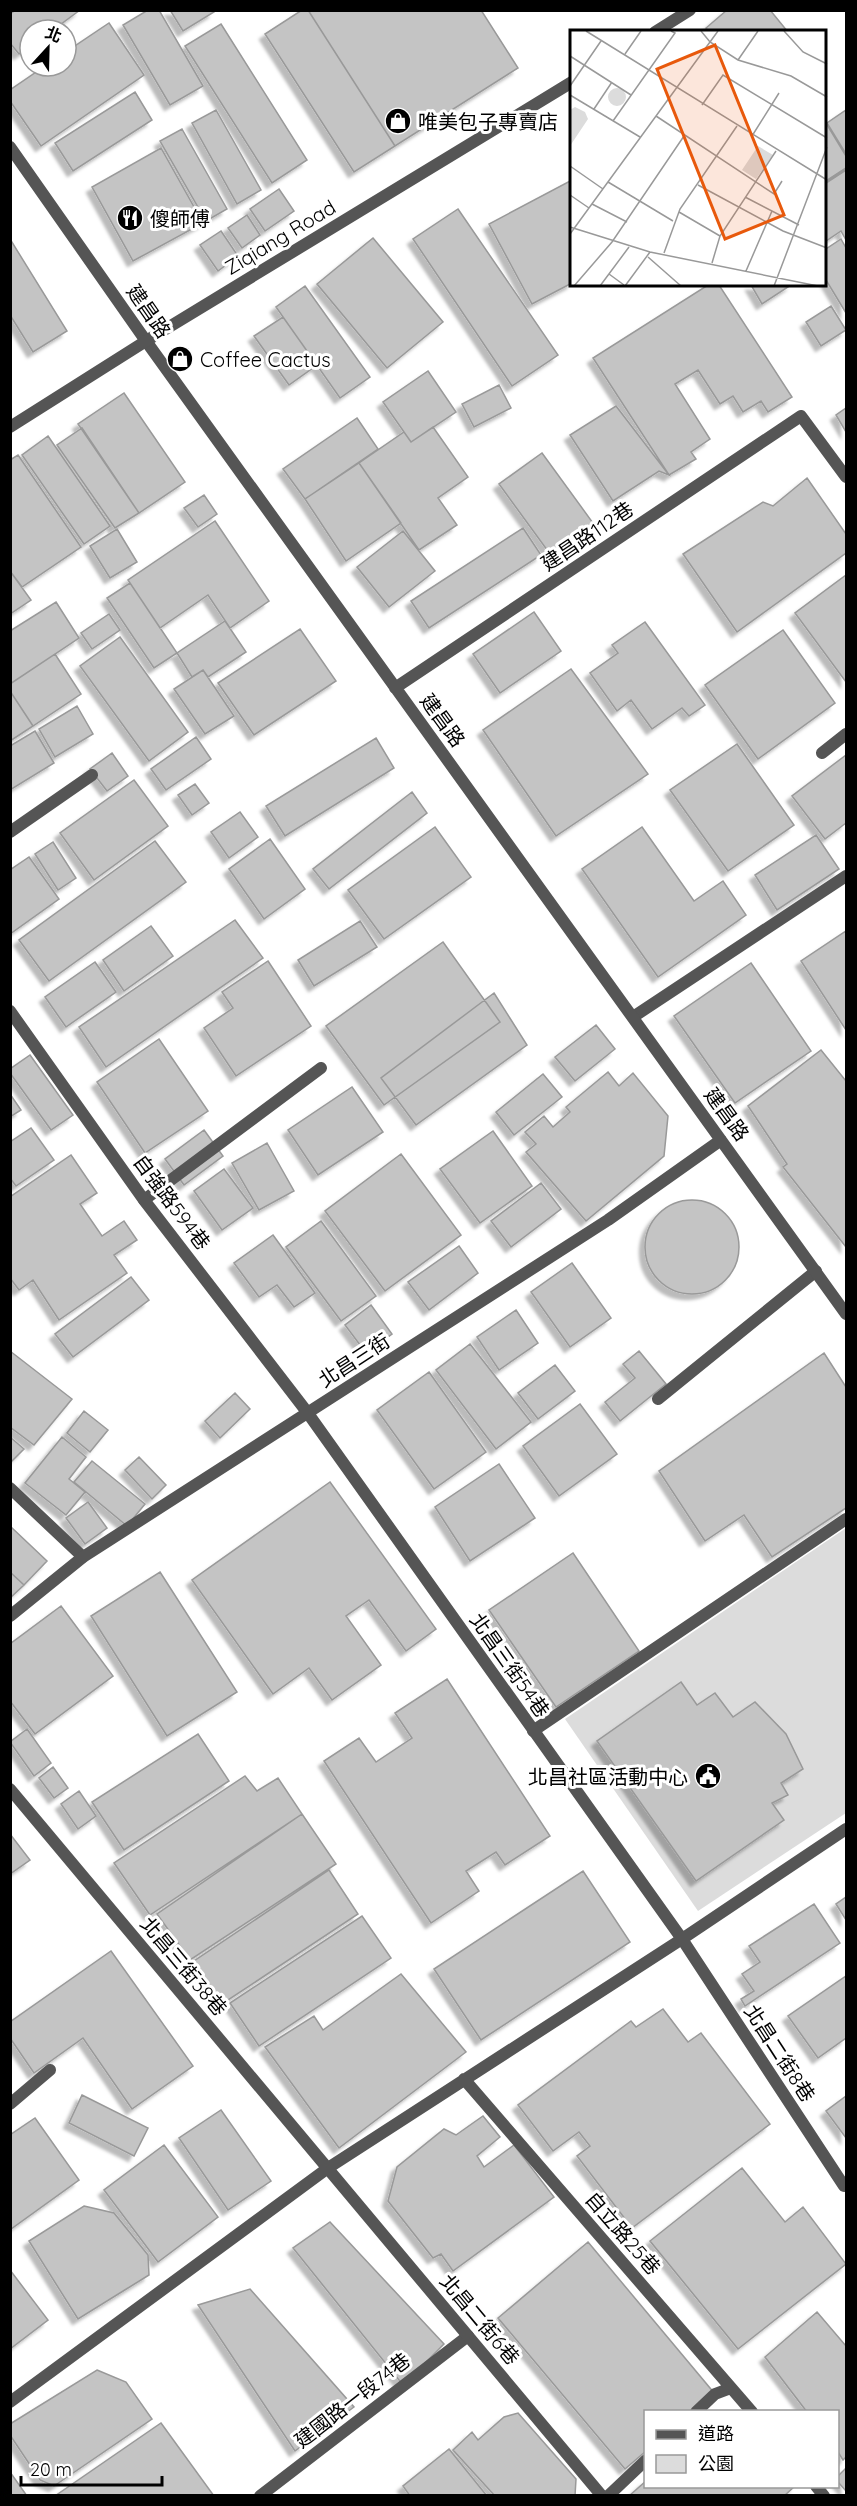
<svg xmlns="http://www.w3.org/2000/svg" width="857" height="2506" viewBox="0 0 857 2506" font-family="Quicksand,'Noto Sans TC',sans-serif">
<defs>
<filter id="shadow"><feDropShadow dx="-5.5" dy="5.5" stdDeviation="1.5" flood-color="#0004"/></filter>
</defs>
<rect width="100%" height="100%" fill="#fff"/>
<path fill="#dcdcdc" d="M846 1528V1813L698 1911 565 1719Z"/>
<path fill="#c4c4c4" stroke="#999" stroke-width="1.5" filter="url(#shadow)" d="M16 10H80L53 30H30V46L19 54 10 43V14Z
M148 10H159L203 86 170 105 123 25Z
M170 10H213L214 12 183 31Z
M302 10H308L395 146 354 172 265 34Z
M308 10H481L518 68 395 146Z
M727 10H770L788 32H709L706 28Z
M109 23 144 75 41 146 10 101V90L45 66H66V52Z
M221 24 307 160 272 183 185 46Z
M135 92 152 120 73 171 55 143Z
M216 110 261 190 237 204 192 123Z
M846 110V154L827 123Z
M826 123 846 156V168L826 181Z
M182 129 227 209 206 221 160 141Z
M161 148 203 223 133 261 92 187Z
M846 170V240L841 231 826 241V183Z
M572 180V283L532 304 489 224Z
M279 189 294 211 265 231 250 209Z
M458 209 558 355 512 386 413 239Z
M247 215 260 235 242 248 228 228Z
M221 231 238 256 218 271 200 245Z
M373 238 443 322 387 368 317 284Z
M10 239 67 331 33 352 10 315Z
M841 239 846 248V313L826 280V249Z
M708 285H719L792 397 768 412 761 401 743 412 733 396 720 404 698 370 675 384 710 439 691 452 696 459 669 475 593 358Z
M751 285H791L762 304Z
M305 286 370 377 340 398 276 307Z
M831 306 846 330 821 346 806 322Z
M283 317 317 365 289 385 254 336Z
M428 371 456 412 411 442 383 402Z
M499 385 511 408 474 427 462 404Z
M124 393 185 482 139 513 78 424Z
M616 406 669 475 659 471 613 501 570 435Z
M846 408V432L836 415Z
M357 418 378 449 305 499 283 469Z
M433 427 468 477 438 498 457 525 419 550 359 463 404 432 411 442Z
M82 428 139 513 115 528 57 445Z
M48 436 110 526 84 544 22 455Z
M542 453 593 523 550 554 499 484Z
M18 455 81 547 22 587 10 571V460Z
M359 463 401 523 346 561 305 499Z
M807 478 846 534V553L737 632 683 554 763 502 773 506Z
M204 495 217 514 198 527 184 508Z
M215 521 269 601 230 628 208 595 160 628 128 580Z
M523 528 541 555 429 628 411 601Z
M117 529 137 562 110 578 90 546Z
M403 531 435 571 389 607 357 567Z
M10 571 31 600 10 614Z
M846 575V682L795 613Z
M130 583 177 653 154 668 107 598Z
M56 602 79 638 10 684V631Z
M534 612 561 651 500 693 473 654Z
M109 614 120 630 92 649 81 633Z
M225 621 246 652 208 677 203 670 192 677 177 653Z
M645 622 705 705 689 716 682 708 652 729 631 700 617 711 590 673 618 653 612 645Z
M300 629 336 681 254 735 218 683Z
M783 630 835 703 758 759 705 685Z
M120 637 188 732 149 761 80 666Z
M55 654 81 694 33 726 10 691V684Z
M571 669 648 774 556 836 483 730Z
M203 670 234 716 205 734 174 689Z
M10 691 33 726 10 741Z
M77 706 93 734 55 757 39 729Z
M35 731 54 763 10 790V746Z
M196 737 211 759 166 790 151 769Z
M376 738 394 768 285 836 266 806Z
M737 744 794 825 728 871 670 790Z
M112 753 128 776 107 791 90 769Z
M846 755V823L825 839 792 796Z
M134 780 168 826 94 880 60 833Z
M195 784 209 803 192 815 178 795Z
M412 792 427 813 329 889 313 869Z
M240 812 258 837 229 858 211 832Z
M435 827 471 877 384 939 348 890Z
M642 827 694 901 723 881 746 915 658 977 582 869Z
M816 835 839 869 777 910 755 875Z
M270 839 305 889 264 919 229 869Z
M155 841 186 882 49 981 19 940Z
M53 842 76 878 58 890 35 854Z
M29 857 59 899 10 934V870Z
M235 920 263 958 106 1067 79 1027Z
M360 921 377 947 314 986 298 960Z
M151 926 173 956 124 991 103 960Z
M846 931V1030L801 961Z
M443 942 500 1022 384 1105 326 1026Z
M268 961 311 1026 236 1076 204 1028 233 1008 222 992Z
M95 962 116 992 66 1027 45 997Z
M751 963 811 1051 735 1103 674 1016Z
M494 993 527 1045 416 1125 381 1078Z
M596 1025 615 1049 575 1081 555 1057Z
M159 1039 208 1111 145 1153 97 1082Z
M821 1050 846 1081V1247L783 1167 787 1164 748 1106Z
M30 1055 73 1115 51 1130 10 1073V1069Z
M608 1072 619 1086 633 1073 668 1116 664 1156 586 1221 526 1152 536 1144 525 1132 544 1116 553 1127 570 1112 566 1107Z
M543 1074 562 1097 514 1135 496 1112Z
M352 1087 383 1132 318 1175 288 1130Z
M10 1094 21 1110 10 1117Z
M31 1128 54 1160 16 1186 10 1178V1142Z
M204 1130 223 1156 184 1185 165 1159Z
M493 1131 532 1186 480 1223 440 1169Z
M267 1143 294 1191 259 1210 232 1163Z
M401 1154 461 1235 385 1291 325 1211Z
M71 1155 97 1193 80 1204 102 1236 124 1221 137 1240 114 1255 127 1273 59 1320 33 1280 19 1290 10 1278V1197Z
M224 1169 253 1208 222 1230 194 1191Z
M541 1183 561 1209 511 1247 491 1221Z
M645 1247a47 47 0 1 1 94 0a47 47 0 1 1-94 0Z
M321 1221 376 1296 341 1321 286 1247Z
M273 1235 315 1293 294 1307 277 1285 259 1297 234 1263Z
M459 1246 478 1273 429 1310 408 1282Z
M572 1263 611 1318 570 1347 531 1292Z
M131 1277 149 1300 73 1357 55 1334Z
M371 1305 392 1334 366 1353 345 1325Z
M516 1310 538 1343 499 1370 477 1337Z
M470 1344 531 1422 496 1449 436 1370Z
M10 1351 72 1399 34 1445 10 1427Z
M639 1351 666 1384 620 1421 605 1402 635 1378 623 1364Z
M824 1353 846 1387V1508L772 1557 744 1515 705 1541 659 1471Z
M555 1365 575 1391 538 1419 518 1393Z
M429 1372 486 1452 434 1489 377 1410Z
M235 1393 250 1409 220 1438 205 1421Z
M580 1404 617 1454 559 1496 523 1446Z
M84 1411 108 1430 90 1452 67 1433Z
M10 1437 24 1449 10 1463Z
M62 1437 86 1457 69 1479 85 1492 66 1515 25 1483Z
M139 1457 166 1485 152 1499 125 1470Z
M92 1461 145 1504 127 1526 74 1482Z
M499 1464 535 1518 470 1561 435 1507Z
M330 1482 436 1629 406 1651 369 1600 346 1616 381 1665 332 1700 309 1668 273 1694 192 1580Z
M88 1502 107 1528 85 1544 66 1518Z
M10 1526 47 1561 24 1585 10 1572Z
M573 1553 639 1651 556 1707 489 1610Z
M10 1572 24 1585 10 1598Z
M160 1572 237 1692 167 1736 91 1616Z
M61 1606 113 1676 35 1734 10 1701V1644Z
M447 1679 550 1836 505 1865 496 1852 466 1871 479 1891 431 1923 324 1761 359 1738 376 1762 412 1738 395 1713Z
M681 1682 697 1705 715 1693 733 1717 755 1702 786 1734 803 1769 781 1783 788 1795 772 1803 784 1820 696 1881 597 1741Z
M27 1729 51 1763 34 1776 10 1742Z
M198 1734 229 1781 124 1850 92 1802Z
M53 1767 68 1788 54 1798 39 1778Z
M245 1776 257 1791 278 1778 302 1814 150 1915 114 1863Z
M79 1791 96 1816 78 1829 61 1804Z
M302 1814 336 1864 190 1960 157 1914Z
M10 1834 30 1860 10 1874Z
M329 1870 358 1914 222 2004 194 1961Z
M583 1871 630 1942 481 2040 434 1969Z
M846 1897V1920L836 1904Z
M814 1904 840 1943 745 2006 741 1999 754 1991 742 1974 760 1962 749 1946Z
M362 1916 391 1958 259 2046 230 2003Z
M111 1951 193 2066 132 2109 83 2038 34 2073 10 2038V2022Z
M401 1974 466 2052 339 2148 265 2047 314 2016 323 2030Z
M846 1976V2038L818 2058 788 2016Z
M663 2009 688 2042 701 2033 770 2124 632 2228 577 2156 590 2146 579 2132 553 2151 518 2105 631 2021 636 2027Z
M82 2095 148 2128 134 2156 69 2123Z
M846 2096V2138L826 2111Z
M221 2110 271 2181 228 2210 179 2138Z
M483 2116 500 2137 477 2156 484 2167 514 2145 554 2197 453 2271 441 2254 433 2258 388 2201 397 2167 444 2129 456 2135Z
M35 2118 79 2180 11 2229 10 2135Z
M164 2145 218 2217 158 2262 104 2190Z
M742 2168 785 2222 803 2207 846 2264 738 2349 650 2241Z
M84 2206 114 2213 148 2255 149 2275 78 2319 29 2241Z
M330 2222 444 2344 403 2385 293 2248Z
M588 2242 715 2394 693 2412H646V2451L625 2469 498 2318Z
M10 2270 48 2320 10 2349Z
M250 2289 354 2407 295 2451 198 2305Z
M817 2312 846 2346V2457L843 2460 838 2452V2412H807L765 2357Z
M97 2370 126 2382 152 2419 54 2486 40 2480 10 2435V2424Z
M518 2413 576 2479 575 2496H495L453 2450 472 2432 478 2440 504 2417Z
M161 2423 214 2496H55Z
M449 2449 487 2496H410L403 2486Z
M846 2468V2491L838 2482V2476Z
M10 2472 27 2496H10Z
M646 2481V2486H795L784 2496H629Z"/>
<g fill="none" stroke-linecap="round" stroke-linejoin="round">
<path stroke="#555" stroke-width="12" d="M822 753 846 734
M10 832 92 775
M633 1017 846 876
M144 1200 321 1068
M658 1399 816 1271
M10 1488 83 1557
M533 1731 846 1519
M10 2104 50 2070
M260 2496 468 2336"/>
<path stroke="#555" stroke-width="12" d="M10 147 146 341 846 1314
M395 688 801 416 846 477
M10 1011 144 1200 307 1412 682 1939 844 2186 846 2184
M10 1616 83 1557 608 1220 721 1140
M10 1789 602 2496
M464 2079 752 2412
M10 2402 328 2168 682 1939 846 1829
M696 2412 715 2394 731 2388
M816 2486 824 2496
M608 2496 646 2460"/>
<path stroke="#555" stroke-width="12" d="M655 32 690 10
M10 427 146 341 572 82"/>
</g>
<defs>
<g id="shop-disc" transform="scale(1.35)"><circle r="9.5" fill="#000" stroke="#fff"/><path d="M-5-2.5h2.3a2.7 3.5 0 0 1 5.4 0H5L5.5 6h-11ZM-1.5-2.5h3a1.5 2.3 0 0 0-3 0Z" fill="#fff"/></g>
<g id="restaurant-disc" transform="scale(1.35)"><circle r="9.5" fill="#000" stroke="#fff"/><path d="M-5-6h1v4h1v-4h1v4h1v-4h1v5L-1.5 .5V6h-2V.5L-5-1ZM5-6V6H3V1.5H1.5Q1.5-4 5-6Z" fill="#fff"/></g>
<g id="civic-disc" transform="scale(1.35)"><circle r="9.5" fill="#000" stroke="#fff"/><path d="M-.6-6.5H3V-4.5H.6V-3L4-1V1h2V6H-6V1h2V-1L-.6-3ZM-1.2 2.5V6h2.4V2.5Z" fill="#fff"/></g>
</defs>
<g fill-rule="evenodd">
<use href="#shop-disc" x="398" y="121"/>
<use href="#restaurant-disc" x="130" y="218"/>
<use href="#shop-disc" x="180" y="359"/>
<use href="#civic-disc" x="708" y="1776"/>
</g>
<g text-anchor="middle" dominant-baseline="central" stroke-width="6" stroke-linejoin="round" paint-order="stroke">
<g font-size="20" fill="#000" stroke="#fff" text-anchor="start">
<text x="418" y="121">唯美包子專賣店</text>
<text x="150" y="218">傻師傅</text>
<text x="200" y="359">Coffee Cactus</text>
<text x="688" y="1776" text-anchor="end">北昌社區活動中心</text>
</g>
<g font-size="20" fill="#000" stroke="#fff">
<text transform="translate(280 237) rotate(-31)">Ziqiang Road</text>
<text transform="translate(149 311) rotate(55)">建昌路</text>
<text transform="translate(587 536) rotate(-34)">建昌路112巷</text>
<text transform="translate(443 720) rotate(54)">建昌路</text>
<text transform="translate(727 1114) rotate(54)">建昌路</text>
<text transform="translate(172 1202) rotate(53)">自強路594巷</text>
<text transform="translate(354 1360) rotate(-33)">北昌三街</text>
<text transform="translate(510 1665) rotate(55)">北昌三街54巷</text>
<text transform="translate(184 1966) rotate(50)">北昌三街38巷</text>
<text transform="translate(780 2053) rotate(57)">北昌二街8巷</text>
<text transform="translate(623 2233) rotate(49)">自立路25巷</text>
<text transform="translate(480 2319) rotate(50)">北昌二街6巷</text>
<text transform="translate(352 2400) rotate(-38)">建國路一段74巷</text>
</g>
</g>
<g transform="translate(570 30)">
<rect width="256" height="256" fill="#fff"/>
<path d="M38 67a9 9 0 1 1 18 0a9 9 0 1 1-18 0ZM5 77 15 82 18 89 0 116V80ZM188 116 203 125 186 149 172 140Z" fill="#dcdcdc"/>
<path fill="none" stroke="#999" stroke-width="1.5" d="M16 1 257 150M131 1 140 12 168 30 221 46 257 67M214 1 233 22 257 34M55 24 71 1M0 26 61 65M168 30 188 1M0 56 31 11M0 65 70 107M132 75 153 45 257 108M24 79 42 52M86 86 204 164 212 151M43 91 105 3 101 1M182 106 209 63M0 136 33 159M38 152 103 191M128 155 213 201 257 218M0 165 19 178M175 167 229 195M22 174 57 192M109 182 150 206M0 197 80 222 248 256M0 204 148 1M94 223 110 179 167 96M78 227 111 256M142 233 150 206 206 121M176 241 202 181M39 244 54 255M4 256 42 212 114 106M30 256 59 217M55 256 80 222M204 256 257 117"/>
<path fill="#e8590c" fill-opacity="0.15" stroke="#e8590c" stroke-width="3" d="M145 15 214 185 155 209 87 39Z"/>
<rect width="256" height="256" fill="none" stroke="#000" stroke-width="3"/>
</g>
<rect width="857" height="2506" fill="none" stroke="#000000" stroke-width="24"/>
<rect x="644" y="2410" width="195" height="78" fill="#ffffff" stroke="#999999" stroke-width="1.5"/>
<rect x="656" y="2430" width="30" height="9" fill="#555555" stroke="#999999" stroke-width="1.5"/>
<text x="698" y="2440" font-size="18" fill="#000000">道路</text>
<rect x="656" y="2455" width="30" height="18" fill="#dcdcdc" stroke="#999999" stroke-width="1.5"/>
<text x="698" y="2470" font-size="18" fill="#000000">公園</text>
<g transform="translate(48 48) rotate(22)"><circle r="28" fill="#ffffff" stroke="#999999" stroke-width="1.5"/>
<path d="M0-4.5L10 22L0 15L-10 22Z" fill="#000000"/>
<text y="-9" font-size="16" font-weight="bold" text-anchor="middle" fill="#000000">北</text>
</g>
<path d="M21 2476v9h141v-9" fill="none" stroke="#000000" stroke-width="3"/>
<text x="30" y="2476" font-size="18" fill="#000000" stroke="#ffffff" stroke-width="4.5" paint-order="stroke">20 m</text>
</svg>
